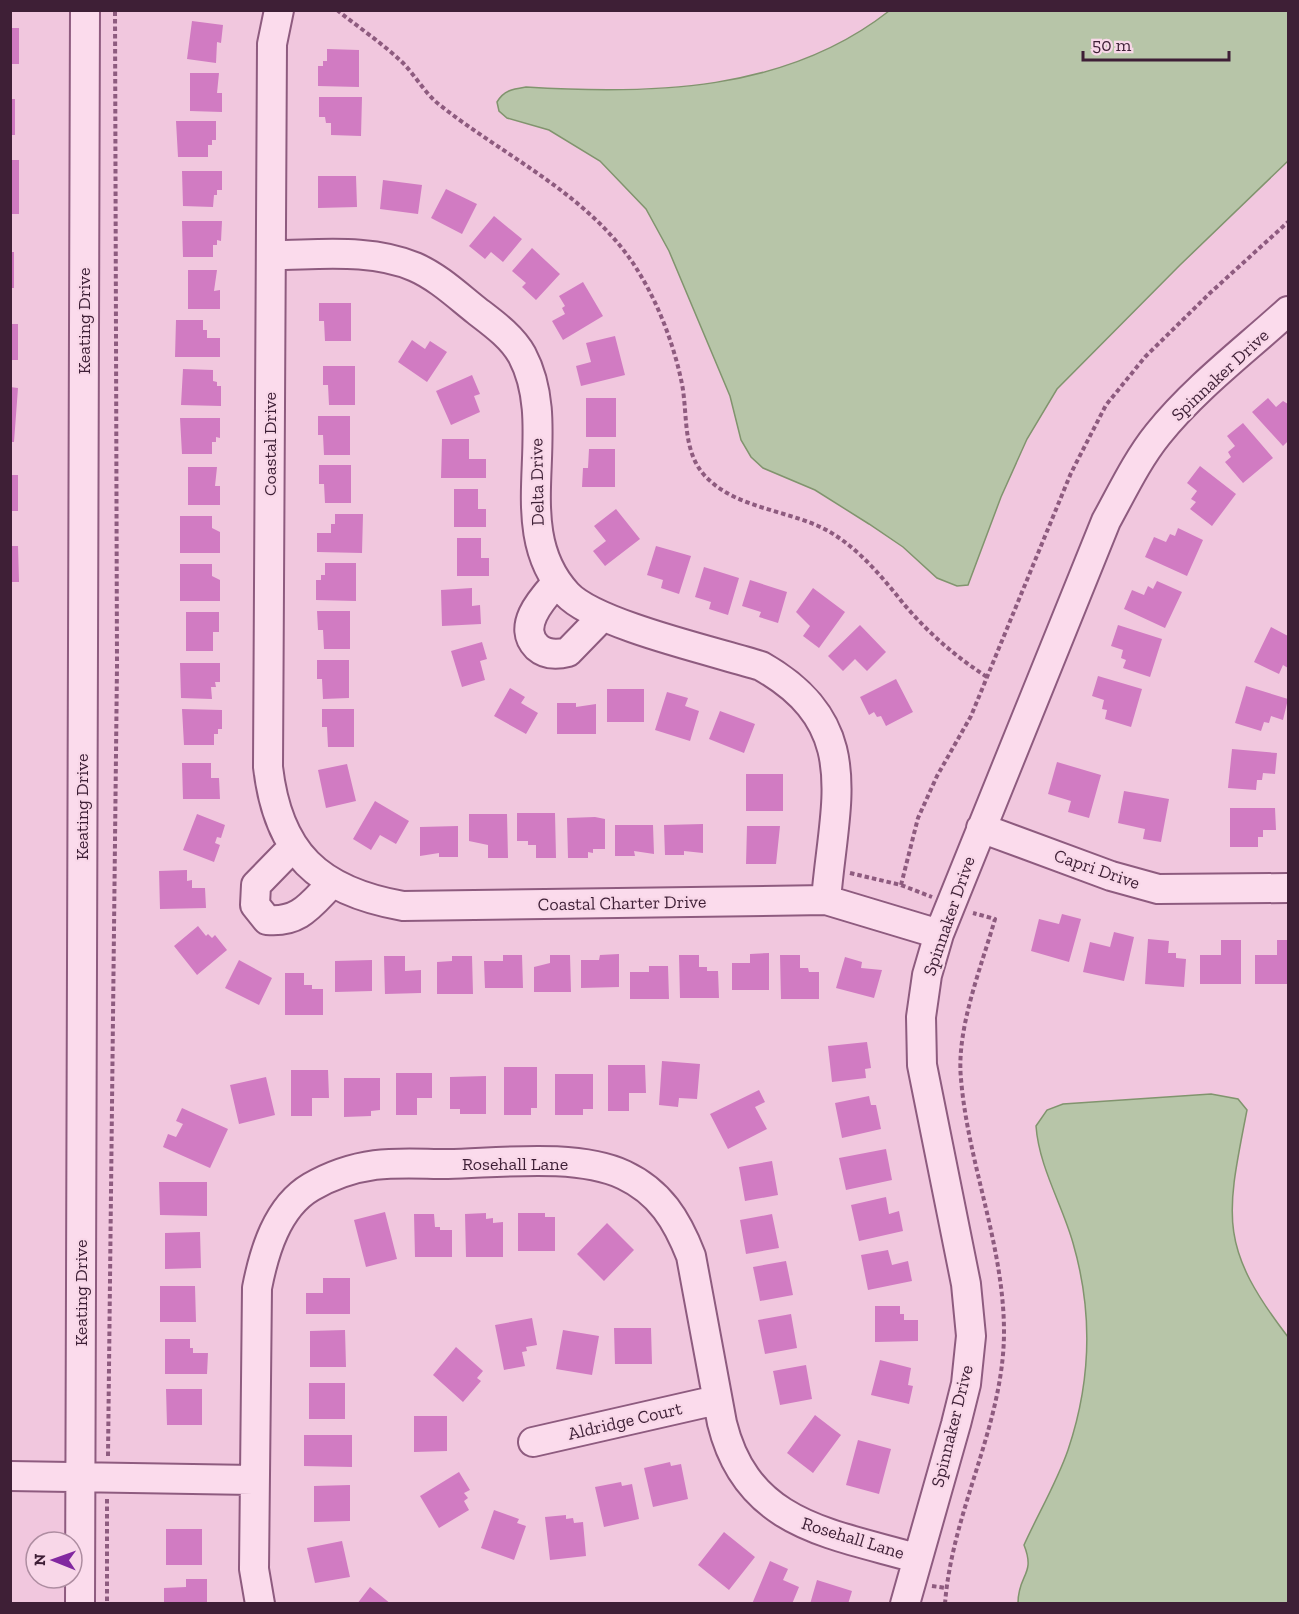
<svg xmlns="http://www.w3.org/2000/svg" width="1299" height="1614" viewBox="0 0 1299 1614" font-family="'Zilla Slab',serif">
<rect width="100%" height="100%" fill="#f1c7de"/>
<path fill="#b7c5a8" stroke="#81946e" stroke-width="1.5" d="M889 11H1288V161L1180 265 1057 389 1027 439 1001 497 968 585 957 586 937 578 903 547 869 524 815 490 763 468 751 457 741 440 730 396 669 251 646 209 600 161 549 130 507 118 499 111 497 102C504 90 513 89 526 87 651 95 786 92 889 11Z
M1211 1094 1238 1099 1247 1110C1226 1217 1218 1246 1288 1337V1603H1018C1018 1574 1036 1575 1024 1545 1038 1514 1057 1482 1068 1450 1091 1382 1093 1312 1073 1243 1062 1204 1039 1167 1036 1126L1047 1110 1063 1104Z"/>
<path fill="#d17bc2" d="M192 21 223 25 221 43 217 42 216 63 187 59Z
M10 28H19V64H10Z
M327 49 359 50V87L318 86V66H323V61H327Z
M190 73H219L217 93H222V112L190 111Z
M319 97H362L361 136 331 135V123H326L325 117H319Z
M10 99H15V135H10Z
M176 121H216V140H212V145H208V157H178Z
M10 160H19V214H10Z
M182 171H222V190H217V195H214L213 207 183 206Z
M318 176H356L357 207 318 208Z
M383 180 422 185 418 214 380 209Z
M446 189 477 204 462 234 431 218Z
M494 216 522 239 503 262 491 252 485 259 469 246Z
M182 221H222L221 241 217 240V245H213V257H183Z
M532 248 560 274 536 300 522 287 526 283 512 271Z
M10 252H14V288H10Z
M188 270H217L214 291 220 290V309H188Z
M583 282 603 316 563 340 552 321 565 314 562 308 565 306 559 296Z
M319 303H351V341H325L324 321H319Z
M176 320H203V330H207V338H220V357H175Z
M10 324H18V360H10Z
M615 336 625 375 581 386 576 366 591 362 586 343Z
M412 340 425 349 430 341 447 352 427 382 398 362Z
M323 366H355V405H329L328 385H323Z
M183 369 213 370V381L217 382V386H221V406L181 405Z
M472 375 480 394 474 396 480 412 451 425 436 391Z
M10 387 18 388 14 442H10Z
M586 398H616V437H586Z
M1268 398 1276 407 1283 401 1288 404V441L1283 446 1252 412Z
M318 416H350V455H324L323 435H318Z
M180 418H220V438L216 437V442H212V454H182Z
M1243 423 1273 458 1243 483 1225 462 1231 457 1228 452 1235 446 1227 436Z
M442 439H469V459H486V478H441Z
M589 449H615V487H582L583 468H588Z
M319 465H351V503H325L324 484H319Z
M1200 466 1236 494 1212 526 1190 509 1196 502 1191 499 1197 491 1187 483Z
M188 467H217L215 486H220V505H188Z
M10 475H18V511H10Z
M454 489H478V509H486V527H454Z
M616 509 640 539 605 566 593 551 606 541 594 526Z
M335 514H363L362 553 317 552V533H331V524H335Z
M180 516H212V528L220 532V553H180Z
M1178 528 1203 540 1187 576 1145 557 1154 537 1166 542 1170 534 1175 536Z
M457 538H481V558H489V576H457Z
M10 546H18L19 582H10Z
M656 546 691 556 679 594 661 588 663 580 647 575Z
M325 563H356V601L316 600V580H321V575H325Z
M180 564H212V576L220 580V601H180Z
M704 567 739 578 728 615 709 609 711 602 695 597Z
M750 580 787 592 778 623 759 617 761 612 742 606Z
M1157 581 1182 592 1165 628 1124 609 1132 590 1144 595 1148 586 1153 589Z
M472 588V606L480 605 481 624 442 626 441 590Z
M813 588 845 612 819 648 803 636 810 626 796 612Z
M317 611H350V649H324L323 630H318Z
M186 612H219V632H213V651H186Z
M860 625 886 652 867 671 855 659 843 671 828 656Z
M1118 625 1162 639 1150 677 1123 668 1126 660 1121 658 1123 650 1111 646Z
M1271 627 1288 636V668L1283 665 1279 674 1254 662Z
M482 642 487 659 480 661 485 680 462 687 451 651Z
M317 660H349V698L323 699 322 679H317Z
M180 663H220V682H215L216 687H211L212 699 181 698Z
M1098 676 1142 689 1131 727 1105 719 1107 710 1102 709 1104 700 1092 696Z
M896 679 913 712 886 726 881 716 877 717 874 712 869 715 860 697Z
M1246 686 1288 699 1283 720 1271 716 1269 723 1264 722 1261 731 1235 723Z
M510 688 525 697 521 703 538 713 526 734 494 716Z
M607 689H644V722H607Z
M667 692 688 698 685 706 699 711 690 741 655 730Z
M557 703H576V707L596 704V734H557Z
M182 709 222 710V729H218V734H214V745H184Z
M322 709H354V747H328L327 727H322Z
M720 711 755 724 744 753 709 739Z
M1232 749 1277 753 1275 774 1263 773 1262 780H1257L1256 790 1228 788Z
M1057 762 1101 775 1089 818 1068 812 1071 801 1048 794Z
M182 763H211V778H219L220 799H183Z
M347 764 356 801 326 808 318 770Z
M746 774H783V811H746Z
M1124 791 1169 799 1161 842 1143 839 1145 829 1118 823Z
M375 801 409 821 396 844 380 835 371 850 353 839Z
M1230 808H1275L1276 830H1263V837H1258V847H1230Z
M517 813H555L556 858H536V845H528V841H517Z
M197 814 225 825 221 838 217 837 215 843 220 845 214 862 183 850Z
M469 814H507L508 858H488V845L469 841Z
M595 817 605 819V849H593V853L588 852V858H568L567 818Z
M703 824V853L684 851V855H665L664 825Z
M615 825H653L654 854 634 851 635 856H615Z
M458 826V857H439V853L420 856V827Z
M747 826H780L776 864H746Z
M187 870V881L192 880V888H205L206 908 160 909 159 871Z
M1062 914 1081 919 1069 962 1031 951 1039 919 1059 924Z
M198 926 206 936 208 934 212 938 215 935 227 950 197 975 174 946Z
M1114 932 1134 937 1124 981 1083 972 1090 942 1110 947Z
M1148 939 1169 941 1168 953H1176V958L1186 959 1184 987 1145 984Z
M1221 940H1241V984H1200V955H1221Z
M1277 940H1288V984H1255V955H1277Z
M769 953V990H732V963H750V954Z
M619 954V987L581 988V960H599L600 955Z
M503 955H522L523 988H485L484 961H503Z
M550 955H570L571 992H534V967L550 963Z
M679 955H699V967H707V971H718L719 998H680Z
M780 955H800V968H808L809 972H819V999H781Z
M384 956H405V971L421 970V993L385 994Z
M452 956H472L473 994H437V962L452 961Z
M845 957 862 962 861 968 882 970 874 998 836 988Z
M239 960 272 978 259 1005 225 988Z
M372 960V991L335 992V961Z
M649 966H668L669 999H630V972H649Z
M285 973H304V985H312V989H323V1015H285Z
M867 1042 871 1068 865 1069 866 1078 832 1082 828 1046Z
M662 1061 700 1064 697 1099 679 1098 678 1107 659 1105Z
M608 1065H645L646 1093H629V1111H608Z
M504 1067H537V1108H531V1115H504Z
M291 1070H328L329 1098H312V1116H291Z
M396 1073H432V1098H417V1115H396Z
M555 1074H593V1109H583V1115H555Z
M486 1076V1114H460V1109H450V1077Z
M266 1077 275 1115 239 1124 230 1085Z
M344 1078H380V1110L371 1111V1116L344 1117Z
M759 1090 765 1102 755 1107 767 1129 728 1149 710 1114Z
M869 1096 871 1105H876L881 1129 842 1138 835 1103Z
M182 1108 228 1129 210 1168 163 1147 168 1134 176 1137 183 1124 176 1121Z
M886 1149 892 1180 846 1190 839 1158Z
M772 1161 778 1195 745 1201 739 1167Z
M159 1182H207V1216L160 1215Z
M886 1197 889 1214 899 1211 903 1231 859 1241 851 1205Z
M385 1212 397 1259 366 1267 354 1220Z
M486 1213V1219L493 1218V1223L503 1222V1257H466L465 1214Z
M518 1213H545V1217H555V1251H518Z
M414 1214H434L435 1227H440V1230H452V1257H415Z
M772 1214 779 1248 746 1254 740 1220Z
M607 1223 634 1250 604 1281 577 1254Z
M200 1232 201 1268 165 1269V1233Z
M888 1250 892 1265 908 1261 912 1281 868 1290 861 1255Z
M786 1261 793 1295 760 1301 753 1267Z
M323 1278H350V1314H306V1293H323Z
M160 1286H195L196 1322H160Z
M875 1306H900V1314H904V1320H918V1341L875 1342Z
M791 1314 797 1348 765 1354 758 1320Z
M532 1318 537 1345 526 1347 527 1351 522 1352 525 1366 504 1370 495 1325Z
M614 1328H651L652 1364H615Z
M345 1330 346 1367H310V1331Z
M563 1330 599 1336 592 1375 556 1369Z
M165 1339H190V1348H193V1353H208L207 1374H165Z
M456 1347 483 1371 477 1378 481 1381 463 1402 433 1375Z
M880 1360 911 1368 908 1385 913 1386 909 1404 871 1395Z
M806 1365 812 1399 780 1405 773 1371Z
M309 1383H345V1419H309Z
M166 1389H202V1425H167Z
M815 1415 841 1435 813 1473 787 1453Z
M414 1416H447V1451L414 1452Z
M304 1435H352V1467L304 1466Z
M858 1440 891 1449 879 1494 846 1485Z
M670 1462 671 1466 681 1464 688 1499 653 1507 644 1468Z
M459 1472 470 1490 464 1493 468 1498 464 1501 469 1510 439 1528 420 1496Z
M621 1482 622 1486 632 1484 639 1519 604 1527 595 1487Z
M350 1485V1521L314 1522V1486Z
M494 1510 519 1519 517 1523 526 1526 514 1560 481 1548Z
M566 1515V1519L573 1518 574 1523 583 1522 586 1556 550 1560 545 1517Z
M166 1529H202V1565H166Z
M724 1532 755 1557 729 1590 698 1565Z
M342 1541 350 1577 315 1583 307 1548Z
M770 1561 788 1569 783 1580 799 1587 792 1604H752Z
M186 1579H207V1604H164V1588L186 1587Z
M817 1580 852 1591 848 1604H810Z
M370 1587 391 1604H357Z"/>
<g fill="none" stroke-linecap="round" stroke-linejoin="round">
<g stroke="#8e5b7f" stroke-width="32">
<path id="minor" d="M279 10 272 44 268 767C278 853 318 891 403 906L826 900 939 934
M272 255C318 255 371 248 415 267 438 277 458 296 477 311 494 324 512 337 522 355 562 430 505 527 567 594 596 625 717 652 761 666 865 725 834 801 826 900
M557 582C543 598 516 626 537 647 546 655 557 655 568 652L602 617
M981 828 1111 876 1158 889 1288 888
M293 847 256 885 255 905 267 920C300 923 311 904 332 883
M533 1442 717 1400
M10 1476 253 1480
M80 1604 85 10
M260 1604 254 1569 257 1288C264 1252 277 1207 311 1187 330 1176 353 1168 375 1165 399 1162 424 1164 448 1164 499 1163 577 1153 624 1175 660 1192 677 1220 691 1256L722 1423C747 1525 829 1533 916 1558
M905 1604 956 1424 966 1384 971 1336 966 1284 922 1065 921 1017 927 975 939 934 1106 521C1122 492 1137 460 1158 434 1195 388 1244 351 1288 311"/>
</g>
<path stroke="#8e5b7f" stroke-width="4" stroke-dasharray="4.5 3" stroke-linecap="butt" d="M337 10C358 27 382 43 402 62 416 76 425 94 441 106 507 158 593 197 638 271 659 305 674 345 682 384 688 416 682 452 706 477 738 510 792 510 830 532 860 550 882 577 903 603 927 632 956 657 987 677
M850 873 901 885 932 897
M901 885 918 818 937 776 971 716 1071 473 1106 405 1145 357 1210 293 1288 222
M108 1456 117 666 115 10
M107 1499V1604
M932 1586 946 1588
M945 1604C952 1510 1005 1423 1004 1329 1003 1243 968 1163 961 1079 956 1029 981 968 995 919L973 913"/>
<use href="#minor" stroke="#fbdbec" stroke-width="28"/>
</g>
<g text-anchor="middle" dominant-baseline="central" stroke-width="4.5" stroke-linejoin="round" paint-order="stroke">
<g font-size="18" fill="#3e1f36" stroke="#f8d7e8">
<text transform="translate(84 321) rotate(-90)">Keating Drive</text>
<text transform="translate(1220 375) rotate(-43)">Spinnaker Drive</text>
<text transform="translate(270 444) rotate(-90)">Coastal Drive</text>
<text transform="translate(537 482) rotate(-91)">Delta Drive</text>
<text transform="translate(82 807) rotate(-90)">Keating Drive</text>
<text transform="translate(1097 869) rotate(19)">Capri Drive</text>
<text transform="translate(622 903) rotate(-1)">Coastal Charter Drive</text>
<text transform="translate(949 916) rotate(-71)">Spinnaker Drive</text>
<text x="515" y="1164">Rosehall Lane</text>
<text transform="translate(81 1293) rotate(-90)">Keating Drive</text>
<text transform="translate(625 1421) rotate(-13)">Aldridge Court</text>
<text transform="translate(952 1426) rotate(-76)">Spinnaker Drive</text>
<text transform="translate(853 1538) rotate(17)">Rosehall Lane</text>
</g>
</g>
<rect width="1299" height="1614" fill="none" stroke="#3e1f36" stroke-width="24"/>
<g transform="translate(54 1560) rotate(271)"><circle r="28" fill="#f8d7e8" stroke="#ae8da1" stroke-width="1.5"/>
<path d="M0-4.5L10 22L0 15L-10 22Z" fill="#8228a0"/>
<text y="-9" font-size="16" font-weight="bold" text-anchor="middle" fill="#3e1f36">N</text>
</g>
<path d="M1083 51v9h146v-9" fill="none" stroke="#3e1f36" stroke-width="3"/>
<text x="1092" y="51" font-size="18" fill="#3e1f36" stroke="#f8d7e8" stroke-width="4.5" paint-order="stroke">50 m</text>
</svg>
